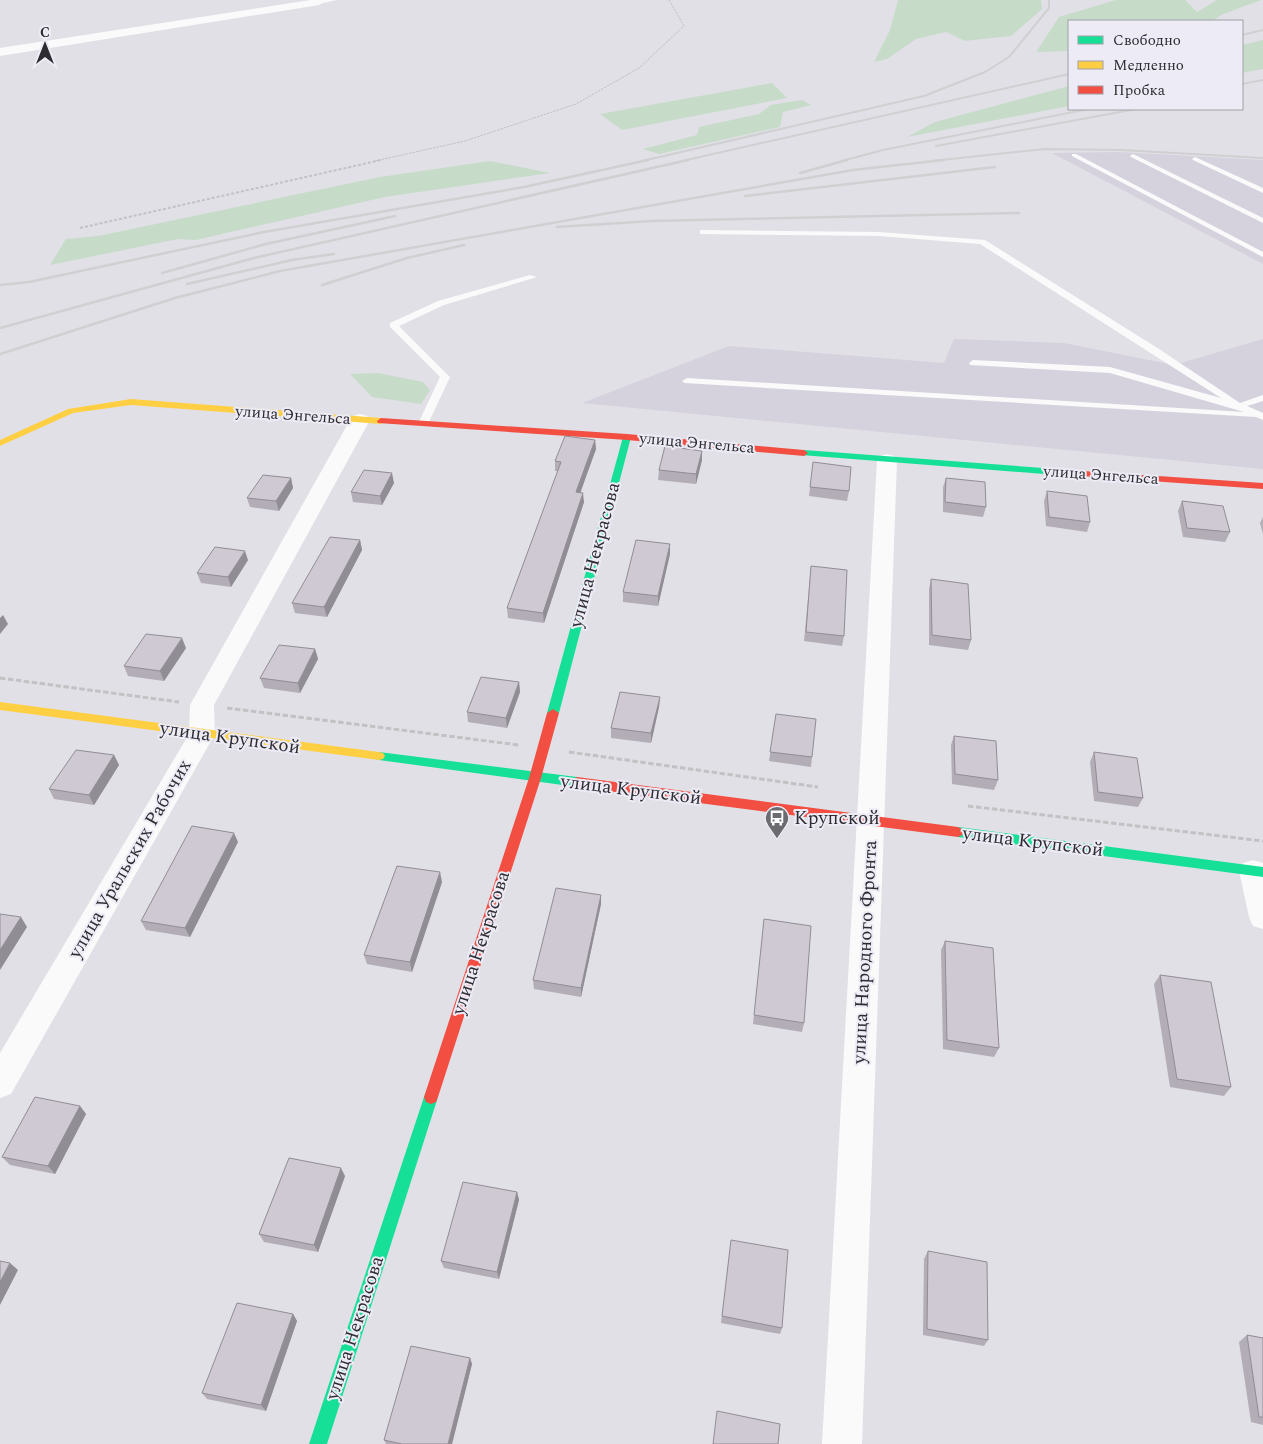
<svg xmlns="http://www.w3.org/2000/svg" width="1263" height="1444" viewBox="0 0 1263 1444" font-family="Spectral,serif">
<rect width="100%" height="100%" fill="#e1e0e6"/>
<path fill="#d5d2de" d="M1118 152 1263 160V264L1052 153Z
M954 339 1064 343 1174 365 1263 339V469L582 403 729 346 944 363Z"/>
<path fill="#c6dcc9" d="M898 0H1041L1042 9 1011 36 965 41 946 32 916 39 887 59 874 62 890 30Z
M1116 0H1185L1197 12 1217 0H1261L1221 15 1212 21H1069V51L1036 52 1059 17Z
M1263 40V69L1242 73V45Z
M772 83 787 98 622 130 600 114Z
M1069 86V106L907 137 935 122Z
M802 100 811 105 783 112 780 127 659 154 643 149 697 135 699 127 759 114 771 105Z
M490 161 550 173 385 197 196 240 178 239 50 265 66 239 98 236 380 177Z
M378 373 423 382 430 390 421 404 372 397 350 374Z"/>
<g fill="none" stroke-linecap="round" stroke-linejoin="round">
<path stroke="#c2c1c3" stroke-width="1" stroke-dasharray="2.5 1" stroke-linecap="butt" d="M375 161 465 141 576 104 639 68 684 26 669 0"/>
<path stroke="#c2c1c3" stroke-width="2" stroke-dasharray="3 2" stroke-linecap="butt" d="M80 228 381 160"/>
<path stroke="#c2c1c3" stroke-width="3" stroke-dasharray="5.5 2.5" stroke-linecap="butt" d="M0 678 179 702
M227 708 519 745
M569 752 818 787
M968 806 1263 841"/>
<path fill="#fafafb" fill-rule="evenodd" d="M312 0H337L319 4Z
M1072 154H1076L1263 252V257L1072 156Z
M1133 154 1263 218V223L1131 157 1130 156Z
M1195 157 1263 188V193L1193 160 1192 159Z
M700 230 879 232 985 240 1159 349 1240 403 1263 395V401L1247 406 1263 413V420L1256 417 684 383 682 381 687 378 1244 412 1110 373 970 365 969 363 973 360 1110 367 1221 398 980 244 879 236 703 234H700Z
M530 275 537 277 444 305 399 326 450 377 428 424 426 426H420L418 424 440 377 390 327V323L438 301Z"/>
<path fill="#fafafb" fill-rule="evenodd" d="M311 0H323L324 2 319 5 0 56V48Z
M360 414 367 416 370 420 214 705 215 734 11 1094 0 1098V1053L189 734 190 705 350 420 353 416Z
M887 454 894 456 897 460 862 1444H822L877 460 880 456Z
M1253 860 1263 863V929L1253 926 1249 917 1239 871 1243 863Z"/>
<path fill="#16e098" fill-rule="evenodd" d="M627 434 631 437 559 713 553 717 547 713 623 437Z
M804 450 1083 471 1088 474 1083 477 801 455 800 453Z
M379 752 577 777 581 779 583 782 581 785 577 787 379 760 375 759 373 756 375 753Z
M958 827 1263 867V877L958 837 954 835 952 832 954 829Z
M431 1090 436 1092 438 1097 327 1444H309L424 1097 426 1092Z"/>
<path fill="#ffcf43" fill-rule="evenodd" d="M131 399 381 418 385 421 381 424 131 405 73 413 0 446V440L68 409Z
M0 702 379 752 383 753 385 756 383 759 379 760 0 710Z"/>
<path fill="#f24e42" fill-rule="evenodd" d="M381 418 627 434 804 450 808 453 804 456 627 440 378 423 377 421Z
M1083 471 1263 483V489L1080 476V472Z
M553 709 559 713 541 778 438 1097 436 1102 431 1104 426 1102 424 1097 529 778 547 713Z
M577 777 958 827 962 829 964 832 962 835 958 837 577 787 573 785 571 782 573 779Z"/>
<path stroke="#d0d0d2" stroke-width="2" d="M1242 35 1263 30
M1242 84 1263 80
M936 146 1136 109
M642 161 924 96 985 72 1009 57 1049 8V0
M682 161 1069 74
M842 161 883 150 1088 109
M932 161 1045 149 1122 150 1263 158"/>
<path stroke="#d0d0d2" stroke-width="2.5" d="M800 173 847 160
M745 196 995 167
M557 227 652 221 1019 213
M162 273 266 244 395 216
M187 284 292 260 334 254
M0 285 29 282 264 232 524 187 648 160
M322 285 407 258 464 245
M0 328 254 258 688 160
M0 354 175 298 280 271 853 170 944 160"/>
</g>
<path fill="#b2adb6" d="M595 440 596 449 580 492 584 502 544 623 508 618 507 608 558 471H555V461Z
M702 451V460L696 484 658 480 659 470Z
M813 462 849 491 847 501 809 496Z
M291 478 293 488 279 511 250 507 247 498Z
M946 478 986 507 983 517 943 512V487Z
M394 483 382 505 353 502 351 492Z
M1047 491 1090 522 1087 532 1046 526 1044 501Z
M1182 501 1230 532 1225 542 1183 537 1178 511Z
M1263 517V534L1260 523Z
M360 540 362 550 327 617 295 613 292 603Z
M670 554 658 606 623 602V592Z
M248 560 231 587 201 583 197 573Z
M811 566 844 636 842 646 804 641Z
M931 579 971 640 968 650 929 645V589Z
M186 648 164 681 128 676 124 666Z
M315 649 318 659 300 693 264 688 260 678Z
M519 682 520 692 507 728 468 722 467 712Z
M660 697 659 707 651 743 611 738V728Z
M776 714 812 757 811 767 769 761Z
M954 736 998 780 994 790 952 784 951 745Z
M1094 752 1143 798 1138 807 1094 801 1090 762Z
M114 755 119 765 94 805 54 799 49 789Z
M238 842 190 937 146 930 141 921Z
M442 882 412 972 367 964 364 955Z
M601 895V904L581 997 534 989 533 980Z
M764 919 804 1023 802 1032 753 1024Z
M945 941 999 1048 994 1057 943 1049 941 950Z
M1160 975 1231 1087 1224 1096 1170 1087 1154 984Z
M80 1106 86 1114 55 1174 10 1165 2 1157Z
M345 1176 318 1252 264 1242 259 1234Z
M517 1192 519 1200 499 1279 444 1268 441 1261Z
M730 1247 782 1328 780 1334 721 1323Z
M928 1251 988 1340 984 1346 923 1335 924 1259Z
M293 1314 297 1321 266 1411 207 1399 202 1393Z
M1247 1335 1263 1338V1425L1251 1422 1239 1342Z
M470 1358 472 1364 452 1444H386L384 1440Z"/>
<path fill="#918d94" d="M595 440 596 449 577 502 576 492Z
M702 451V460L696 484V474Z
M392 473 394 483 382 505 380 496Z
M291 478 293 488 279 511 276 501Z
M583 493 584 502 544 623 543 613Z
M360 540 362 550 327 617 324 607Z
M670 544V554L658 606V596Z
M245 551 248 560 231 587 228 577Z
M3 615 8 624 0 634V618Z
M182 638 186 648 164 681 160 671Z
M315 649 318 659 300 693 298 683Z
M519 682 520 692 507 728 506 718Z
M660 697 659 707 651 743V733Z
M114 755 119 765 94 805 89 795Z
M234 833 238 842 190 937 185 928Z
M440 872 442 882 412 972 410 962Z
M601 895V904L581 997V988Z
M21 917 27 927 0 970V950Z
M80 1106 86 1114 55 1174 48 1166Z
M341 1168 345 1176 318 1252 314 1245Z
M517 1192 519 1200 499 1279 497 1272Z
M10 1263 18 1270 0 1305V1282Z
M293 1314 297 1321 266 1411 261 1405Z
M470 1358 472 1364 452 1444H448Z"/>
<path fill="#cfc9d4" stroke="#918d94" d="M565 436 595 440 576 492 583 493 543 613 507 608 561 462 555 461Z
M665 446 702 451 696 474 659 470Z
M813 462 851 467 849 491 810 487Z
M364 470 392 473 380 496 351 492Z
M263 475 291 478 276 501 247 498Z
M946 478 985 482 986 507 945 502Z
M1047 491 1087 496 1090 522 1049 517Z
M1182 501 1223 506 1230 532 1187 528Z
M330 537 360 540 324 607 292 603Z
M636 540 670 544 658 596 623 592Z
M215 547 245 551 228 577 197 573Z
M811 566 847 570 844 636 806 632Z
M931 579 968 584 971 640 932 635Z
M146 634 182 638 160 671 124 666Z
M279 645 315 649 298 683 260 678Z
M481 677 519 682 506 718 467 712Z
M620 692 660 697 651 733 611 728Z
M776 714 816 719 812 757 770 752Z
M954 736 996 741 998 780 955 774Z
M76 750 114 755 89 795 49 789Z
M1094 752 1137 758 1143 798 1098 792Z
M192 826 234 833 185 928 141 921Z
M397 866 440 872 410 962 364 955Z
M556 888 601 895 581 988 533 980Z
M0 914 21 917 0 950Z
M764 919 811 926 804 1023 754 1015Z
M945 941 993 948 999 1048 947 1040Z
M1160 975 1211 982 1231 1087 1177 1079Z
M35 1097 80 1106 48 1166 2 1157Z
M289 1158 341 1168 314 1245 259 1234Z
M463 1182 517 1192 497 1272 441 1261Z
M731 1240 788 1250 782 1328 722 1316Z
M928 1251 987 1262 988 1340 927 1329Z
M0 1261 10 1263 0 1282Z
M237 1303 293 1314 261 1405 202 1393Z
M1247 1335 1263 1338V1417H1259Z
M411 1346 470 1358 448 1444H402L384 1440Z
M717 1411 780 1424 778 1444H713Z"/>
<defs>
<g id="bus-pin" transform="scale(1.25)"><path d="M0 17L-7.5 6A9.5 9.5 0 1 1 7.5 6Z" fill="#6c6b70" stroke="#edebf6"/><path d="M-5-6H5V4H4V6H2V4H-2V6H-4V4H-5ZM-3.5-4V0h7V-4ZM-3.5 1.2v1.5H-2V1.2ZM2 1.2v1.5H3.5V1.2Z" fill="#fff"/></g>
</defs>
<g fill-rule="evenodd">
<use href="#bus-pin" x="777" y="818"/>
</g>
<g text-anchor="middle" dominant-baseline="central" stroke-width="4" stroke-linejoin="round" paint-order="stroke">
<g font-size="16" fill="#2d2c30" stroke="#edebf6">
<text transform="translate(293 415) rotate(4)">улица Энгельса</text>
<text transform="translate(697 443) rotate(5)">улица Энгельса</text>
<text transform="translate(1101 475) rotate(4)">улица Энгельса</text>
</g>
<g font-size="19" fill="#2d2c30" stroke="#edebf6">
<text transform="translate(595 555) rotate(-75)">улица Некрасова</text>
<text transform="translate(230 738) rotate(8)">улица Крупской</text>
<text transform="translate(631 790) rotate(7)">улица Крупской</text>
<text transform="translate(1033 842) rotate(7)">улица Крупской</text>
<text transform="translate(130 859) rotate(-60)">улица Уральских Рабочих</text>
<text transform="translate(481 943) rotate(-72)">улица Некрасова</text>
<text transform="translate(865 952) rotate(-87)">улица Народного Фронта</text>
<text transform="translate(355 1328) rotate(-72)">улица Некрасова</text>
</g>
<g font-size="19" fill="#2d2c30" stroke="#edebf6" text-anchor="start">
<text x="794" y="818">Крупской</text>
</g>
</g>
<rect x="1068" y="20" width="175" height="90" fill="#edebf6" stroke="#a09fa7"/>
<rect x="1078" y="36" width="25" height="8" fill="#16e098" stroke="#a09fa7"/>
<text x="1113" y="45" font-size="15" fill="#2d2c30">Свободно</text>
<rect x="1078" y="61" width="25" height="8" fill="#ffcf43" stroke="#a09fa7"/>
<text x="1113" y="70" font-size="15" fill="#2d2c30">Медленно</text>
<rect x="1078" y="86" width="25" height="8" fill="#f24e42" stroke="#a09fa7"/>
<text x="1113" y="95" font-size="15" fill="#2d2c30">Пробка</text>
<g transform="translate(45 45)" stroke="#edebf6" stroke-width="4" paint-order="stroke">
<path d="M0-4L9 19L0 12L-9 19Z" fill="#2d2c30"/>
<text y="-8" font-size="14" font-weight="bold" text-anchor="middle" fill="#2d2c30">С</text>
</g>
</svg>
